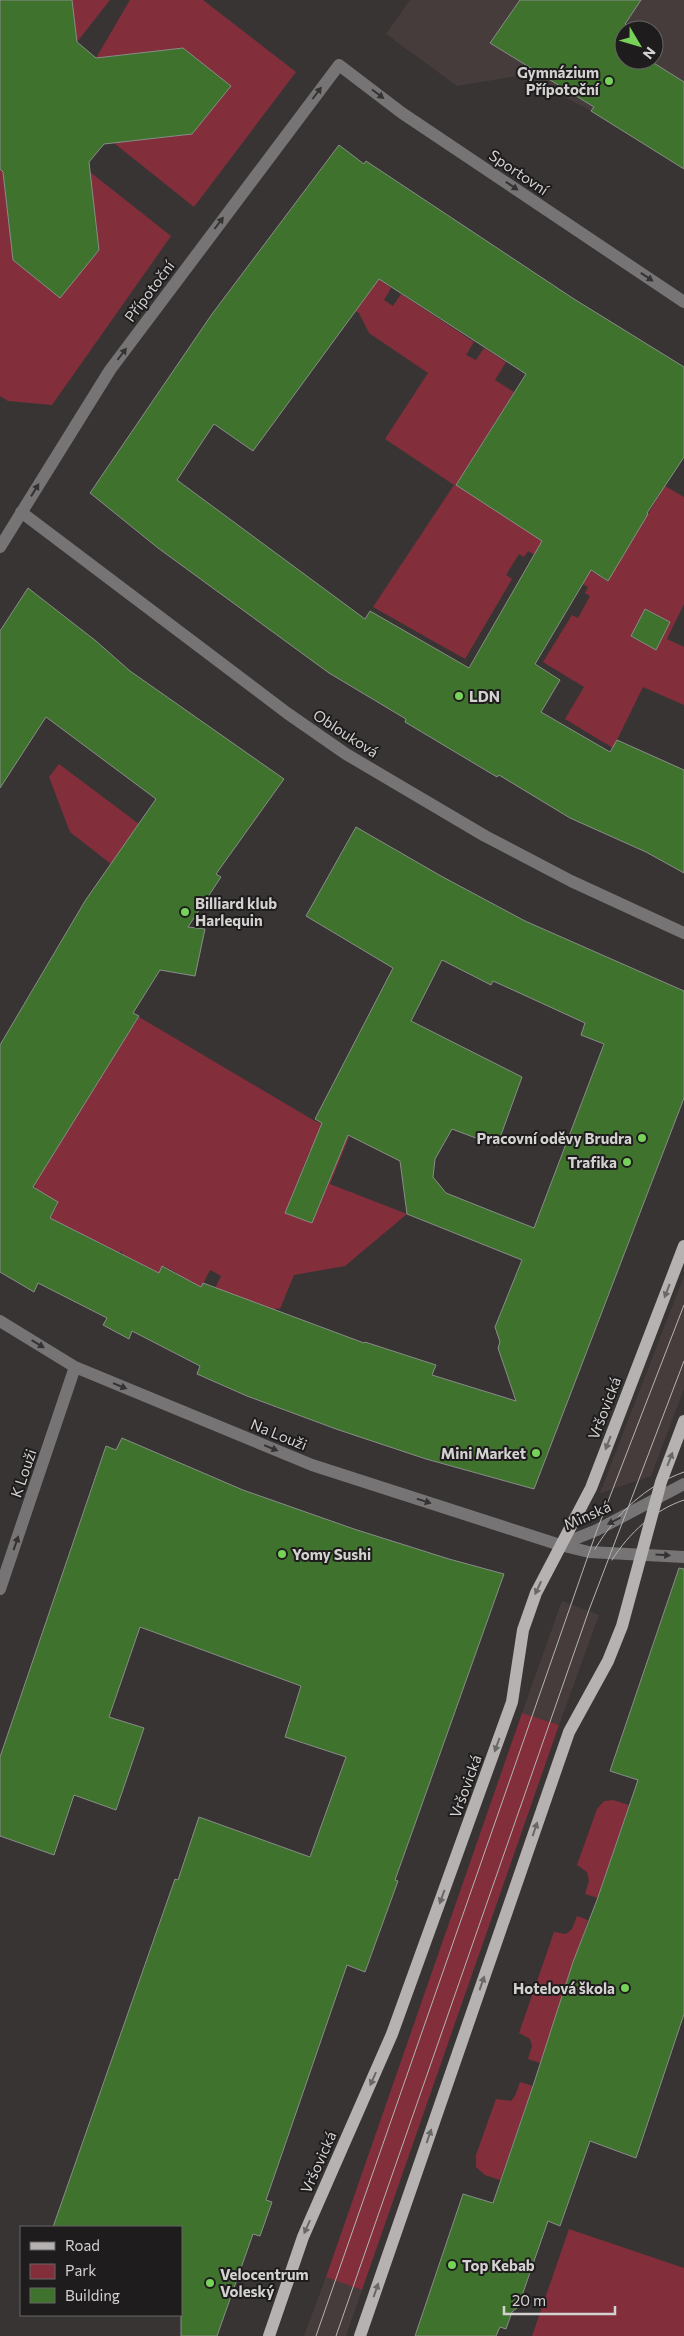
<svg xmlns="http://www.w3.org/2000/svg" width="684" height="2336" viewBox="0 0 684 2336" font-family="Commissioner,sans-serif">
<rect width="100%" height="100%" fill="#383434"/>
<path fill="#473c3c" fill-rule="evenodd" d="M410 0H684V169L591 111 523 75 457 86 386 34ZM624 30H654V60H624Z
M684 1276V1389L651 1476 600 1493Z
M562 1601 599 1615 559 1725 522 1713Z
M326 2277 362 2290 346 2336H304Z"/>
<path fill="#822f3b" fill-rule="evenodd" d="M72 0H110L77 42Z
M130 0H203L296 72 194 207 114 143 192 134 230 86 183 48 96 58Z
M0 169 3 172 13 260 60 297 99 250 90 172 171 236 52 405 8 401 0 396Z
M357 267 386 276 382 281 391 288 384 300 393 306 401 294 474 342 466 355 476 360 484 348 506 362 495 380 514 392 456 485 607 581 665 486 684 497V604L667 639 684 647V705L643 687 613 748 565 719 584 687 543 662 572 615 578 618 590 596 585 593 588 587 528 551 524 557 519 554 506 575 512 579 465 659 373 607 454 485 385 439 428 373 369 333 359 313 355 311ZM645 609 670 622 656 649 631 637Z
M59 764 139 824 111 864 70 832 49 777Z
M139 1017 313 1120 349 1137 330 1184 407 1214 345 1266 294 1275 280 1309 277 1308 275 1310 209 1301 221 1276 210 1270 198 1294 172 1281 177 1273 164 1266 159 1274 124 1256 121 1251 119 1253 50 1219 58 1204 36 1189V1186L32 1187 83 1103ZM310 1150 337 1162 312 1223 285 1213Z
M522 1713 559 1725 362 2290 326 2277Z
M613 1800 629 1805 598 1898 585 1894 589 1881 587 1872 577 1865 597 1809 604 1801Z
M577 1916 588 1920 540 2063 528 2059 532 2046 530 2039 519 2033 554 1932 566 1934 572 1929Z
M520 2082 533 2086 500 2180 485 2175 476 2167V2155L496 2099 511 2101 515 2096Z
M569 2229 684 2268V2336H532Z"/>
<path fill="#3f732d" stroke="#898c89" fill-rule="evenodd" d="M0 0H72L77 42 96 58 183 48 231 86 192 134 104 144 89 162 99 250 60 298 13 260 3 172 0 169Z
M520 0H641L625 24 634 30H624V60H649L684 82V169L591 111 594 107 490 43Z
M339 145 364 164 366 161 574 299 684 367V457L647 513 648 514 608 581 591 570 535 664 560 680 541 712 610 752 617 740 684 770V873L646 852 570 818 499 775 497 777 405 722 406 719 329 673 158 548 90 493 212 314ZM379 279 526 374 456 485 542 541 469 668 370 611 365 619 177 480 214 424 253 451Z
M28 588 96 641 130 671 284 779 216 874 221 877 188 927 205 929 195 976 160 970 133 1013 139 1016 33 1187 58 1202 50 1218 159 1273 162 1266 201 1287 203 1283 364 1343 365 1342 436 1365 432 1375 516 1401 498 1348 500 1342 495 1327 522 1260 407 1214 400 1161 348 1135 312 1223 285 1213 322 1123 315 1119 393 968 306 916 356 827 441 876 525 921 684 991V1098L534 1489 426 1459 336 1429 247 1396 197 1374 200 1366 132 1331 129 1339 103 1325 107 1318 38 1283 34 1292 0 1272V1045L85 901 156 799 46 717 0 788V631ZM442 960 491 985 493 981 513 990 585 1023 581 1035 604 1044 534 1228 446 1193 433 1177 435 1159 452 1129 497 1146 522 1077 411 1021Z
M645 609 670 622 656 650 631 636Z
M122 1438 243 1490 354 1529 449 1559 504 1574 395 1880 398 1881 365 1972 347 1965 266 2200 272 2202 260 2236 253 2234 217 2336H181V2227H53L175 1879 178 1880 199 1817 310 1857 346 1757 285 1737 301 1686 140 1627 109 1717 144 1728 116 1810 74 1795 54 1855 0 1836V1757L106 1446 116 1450Z
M679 1568 684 1569V2014L636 2158 590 2141 560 2226 548 2221 518 2307 512 2312 506 2329 500 2327 496 2336H415L463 2194 493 2203 533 2086 573 1962 597 1900 638 1780 610 1771Z"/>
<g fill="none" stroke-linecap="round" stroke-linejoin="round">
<path stroke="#767474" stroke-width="12" d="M21 512 287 713 346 754 485 836 571 881 684 933
M0 547 110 370 339 65 402 113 684 302
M0 1321 75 1367 312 1465 560 1545 589 1552 684 1557
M560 1545 597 1530 684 1484
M0 1589 75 1367"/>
<path stroke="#b6b2b2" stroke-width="12" d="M269 2336 303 2237 392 2034 512 1702 523 1630 536 1593 591 1488 684 1246
M360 2336 569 1732 608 1661 622 1626 661 1482 684 1421"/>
<path stroke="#b6b3b3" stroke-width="1" d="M595 1549C617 1513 645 1486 684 1472
M612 1560C629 1533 654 1510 684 1500
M316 2336 597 1530 684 1305
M336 2336 589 1610 684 1361"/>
</g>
<defs><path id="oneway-solid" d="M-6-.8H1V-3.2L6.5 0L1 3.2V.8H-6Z" transform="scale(1.25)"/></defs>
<g fill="#343232">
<use href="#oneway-solid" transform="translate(317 93) rotate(-53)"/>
<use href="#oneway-solid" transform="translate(378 94) rotate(37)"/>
<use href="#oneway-solid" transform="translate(512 186) rotate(34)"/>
<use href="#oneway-solid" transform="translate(219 223) rotate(-53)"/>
<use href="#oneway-solid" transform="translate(647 277) rotate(34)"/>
<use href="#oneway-solid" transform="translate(122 354) rotate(-53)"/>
<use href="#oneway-solid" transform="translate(35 490) rotate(-58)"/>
<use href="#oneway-solid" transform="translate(38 1344) rotate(31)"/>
<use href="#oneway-solid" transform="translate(120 1386) rotate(22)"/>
<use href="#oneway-solid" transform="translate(271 1448) rotate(22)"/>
<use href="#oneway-solid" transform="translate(424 1501) rotate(18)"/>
<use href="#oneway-solid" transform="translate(614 1521) rotate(152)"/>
<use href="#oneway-solid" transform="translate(16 1543) rotate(-71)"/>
<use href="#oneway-solid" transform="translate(663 1555) rotate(4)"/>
</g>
<g fill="#6a6767">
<use href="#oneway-solid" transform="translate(667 1291) rotate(111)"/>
<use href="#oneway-solid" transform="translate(608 1443) rotate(111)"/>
<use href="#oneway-solid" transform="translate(670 1459) rotate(-69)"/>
<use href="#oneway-solid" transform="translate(538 1588) rotate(115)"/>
<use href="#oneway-solid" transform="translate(497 1745) rotate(110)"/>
<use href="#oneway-solid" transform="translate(535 1829) rotate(-71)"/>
<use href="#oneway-solid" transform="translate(442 1897) rotate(110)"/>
<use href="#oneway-solid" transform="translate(482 1983) rotate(-71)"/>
<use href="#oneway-solid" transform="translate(373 2079) rotate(114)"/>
<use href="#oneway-solid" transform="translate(429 2136) rotate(-71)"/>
<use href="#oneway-solid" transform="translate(307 2227) rotate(114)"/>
<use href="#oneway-solid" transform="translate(376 2290) rotate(-71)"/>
</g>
<g fill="#77d259" stroke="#1e1c1c" stroke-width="2">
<circle cx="609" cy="81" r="5"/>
<circle cx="459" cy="696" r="5"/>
<circle cx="185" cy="912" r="5"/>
<circle cx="642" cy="1138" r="5"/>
<circle cx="627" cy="1162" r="5"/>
<circle cx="536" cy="1453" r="5"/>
<circle cx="282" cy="1554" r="5"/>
<circle cx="625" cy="1988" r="5"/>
<circle cx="452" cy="2265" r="5"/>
<circle cx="210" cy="2283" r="5"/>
</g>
<g text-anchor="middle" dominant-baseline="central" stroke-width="4" stroke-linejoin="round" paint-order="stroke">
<g font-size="15" font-weight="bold" fill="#d4d1d1" stroke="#1e1c1c" text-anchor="end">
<text x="599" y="72">Gymnázium<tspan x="599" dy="17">Přípotoční</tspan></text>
<text x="469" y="696" text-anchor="start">LDN</text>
<text x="195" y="903" text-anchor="start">Billiard klub<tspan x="195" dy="17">Harlequin</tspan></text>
<text x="632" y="1138">Pracovní oděvy Brudra</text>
<text x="617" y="1162">Trafika</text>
<text x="526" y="1453">Mini Market</text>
<text x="292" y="1554" text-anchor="start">Yomy Sushi</text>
<text x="615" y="1988">Hotelová škola</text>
<text x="462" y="2265" text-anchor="start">Top Kebab</text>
<text x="220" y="2274" text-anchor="start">Velocentrum<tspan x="220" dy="17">Voleský</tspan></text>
</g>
<g font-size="15" fill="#d4d1d1" stroke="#1e1c1c">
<text transform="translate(519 172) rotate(34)">Sportovní</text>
<text transform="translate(149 291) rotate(-53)">Přípotoční</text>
<text transform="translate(346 733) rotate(33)">Oblouková</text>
<text transform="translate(604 1408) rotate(-69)">Vršovická</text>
<text transform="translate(279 1434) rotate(22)">Na Louži</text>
<text transform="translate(23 1473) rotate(-71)">K Louži</text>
<text transform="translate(587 1515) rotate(-24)">Minská</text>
<text transform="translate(465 1786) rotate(-70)">Vršovická</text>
<text transform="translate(318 2162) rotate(-66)">Vršovická</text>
</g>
</g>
<rect x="20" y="2226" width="162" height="90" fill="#1e1c1c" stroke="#676464"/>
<rect x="30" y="2242" width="25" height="8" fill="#b6b2b2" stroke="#676464"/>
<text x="65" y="2251" font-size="15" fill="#d4d1d1">Road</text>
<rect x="30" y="2264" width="25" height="15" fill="#822f3b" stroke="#676464"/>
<text x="65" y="2276" font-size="15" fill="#d4d1d1">Park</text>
<rect x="30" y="2288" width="25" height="15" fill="#3f732d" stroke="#676464"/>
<text x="65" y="2301" font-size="15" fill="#d4d1d1">Building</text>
<g transform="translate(639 45) rotate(128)"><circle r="24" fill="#1e1c1c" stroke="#676464"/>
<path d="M0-4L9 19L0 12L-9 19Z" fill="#77d259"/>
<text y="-8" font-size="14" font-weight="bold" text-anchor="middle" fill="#d4d1d1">N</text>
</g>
<path d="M504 2306v8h111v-8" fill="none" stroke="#d4d1d1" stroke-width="2.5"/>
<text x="512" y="2306" font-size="15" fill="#d4d1d1" stroke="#1e1c1c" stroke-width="4" paint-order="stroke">20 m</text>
</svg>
